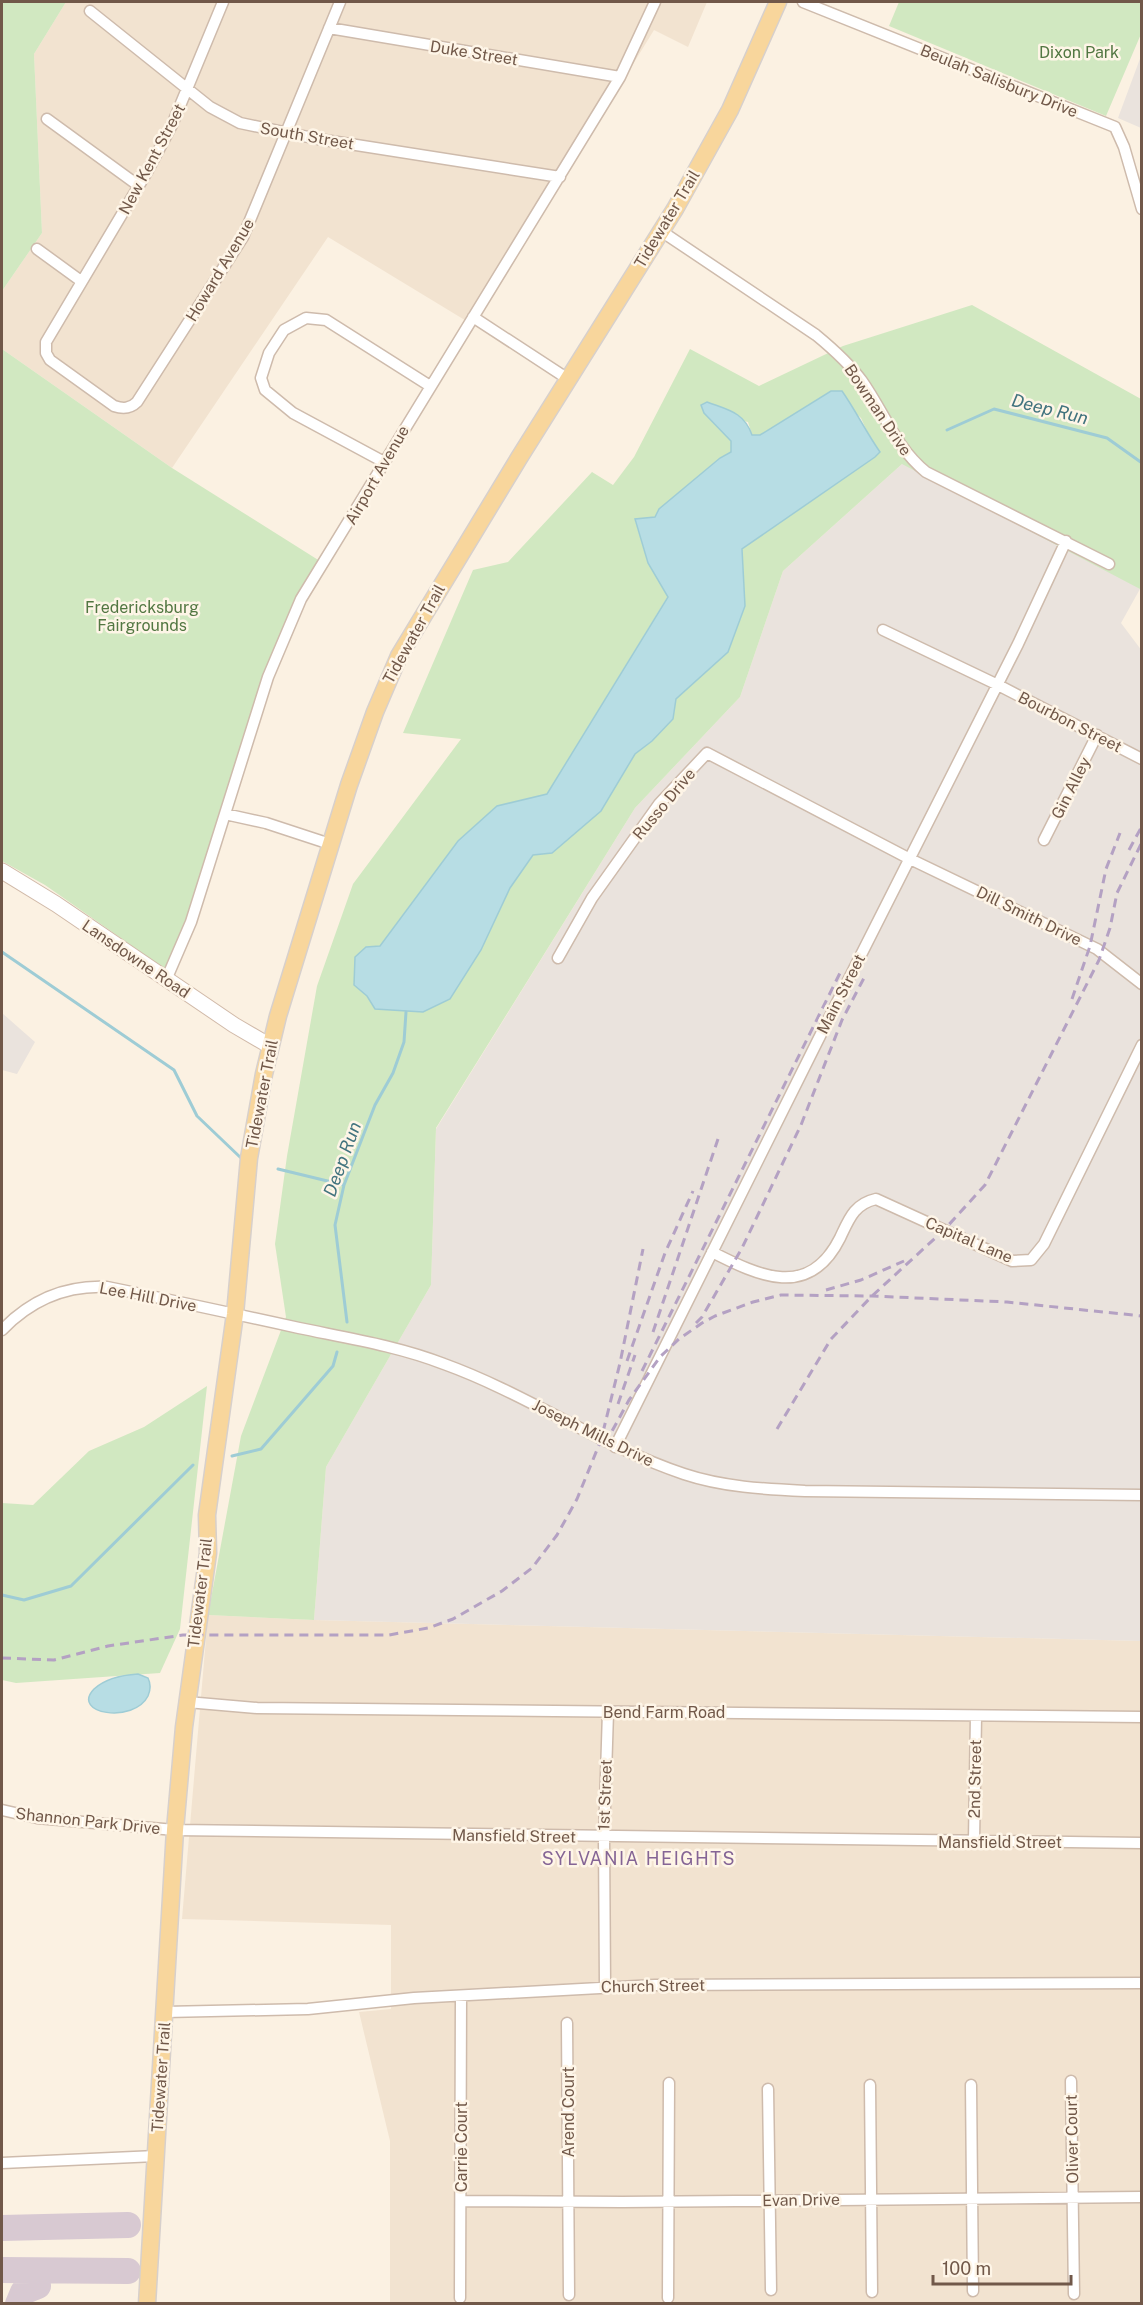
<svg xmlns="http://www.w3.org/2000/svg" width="1143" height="2305" viewBox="0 0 1143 2305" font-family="'Public Sans',sans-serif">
<rect width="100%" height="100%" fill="#fbf1e2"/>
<path fill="#f2e3d0" d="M66 2H707L688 47 654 30 473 325 328 237 172 468 2 349V291L42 233 34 54Z
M208 1615 314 1620 1141 1641V2303H390V2141L359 2012 391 2009V1925L182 1919Z"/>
<path fill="#eae3dd" d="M1141 56 1142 128H1141L1118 118Z
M949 462 1140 589 1121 623 1142 651 1141 1641 314 1620 326 1467 431 1285 436 1129 635 808 740 697 783 571 902 464Z
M2 1013 35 1042 17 1074 2 1070Z"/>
<path fill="#d1e8c1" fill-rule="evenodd" d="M2 2H66L34 54 42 233 2 291Z
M899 2H1141V34L1106 116 889 26Z
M972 305 1141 399V593L1140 589 902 464 783 571 740 697 635 808 436 1128 431 1285 326 1467 314 1620 208 1615 241 1436 286 1317 275 1244 287 1156 317 986 353 884 461 739 403 733 473 570 508 562 592 472 613 485 634 457 690 349 759 386 843 346ZM831 391 861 418 870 438 879 452 875 457 742 549 745 606 728 652 676 699 673 719 652 741 635 754 601 811 552 853 533 855 510 888 481 950 450 999 375 1009 367 996 366 947 380 946 458 841 497 806 547 794 668 596 648 563 635 520 655 517 659 509 720 458 731 453V441L704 413 748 422 752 435H760Z
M2 349 172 468 323 563 290 621 183 944 165 969 45 885 2 861Z
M207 1386 180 1629 160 1673 16 1683 2 1680V1503L33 1505 89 1451 144 1427Z"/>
<path fill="#b7dde4" stroke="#9eccd5" stroke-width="1.5" d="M831 391H842C856 411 866 432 880 452L875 457 742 549 745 606 728 652 676 699 673 719 652 741 635 754 601 811 552 853 533 855 510 888 481 950 450 999 423 1012 375 1009 367 996 354 985 355 957 366 947 380 946 458 841 497 806 547 794 668 597 648 563 635 519 655 517 659 509 720 458 731 452V441L704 413 701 405 707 402C728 410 744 412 752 435H760Z
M138 1674 148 1678C151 1684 151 1689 148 1696 134 1724 70 1714 94 1689 106 1678 122 1675 138 1674Z"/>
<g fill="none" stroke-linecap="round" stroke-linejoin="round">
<path stroke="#9eccd5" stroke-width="3" d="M947 430 994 409 1107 438 1142 463
M2 952 174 1070 197 1116 241 1158
M278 1169 344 1185
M347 1322 335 1225 344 1185 375 1105 393 1073 404 1042 406 1012
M232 1456 261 1449 333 1366 337 1352
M2 1595 24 1600 71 1586 193 1465"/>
<path stroke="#d8c9d2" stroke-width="26" d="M2 2228 128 2225
M2 2270 128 2271
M18 2304 23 2292 38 2286"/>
<g stroke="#cebbac" stroke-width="13">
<path id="minor" d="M223 2 172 125 147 172 46 342V353L50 360 114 406C123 409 130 409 137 402L243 237 340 2
M803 2 1115 127 1124 147 1142 209
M90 11 210 107 240 123 318 139 560 177
M329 28 620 77
M47 119 139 186
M661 231 816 335C833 349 849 363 862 381 884 412 896 448 926 472L1109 564
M37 249 81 281
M473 317 568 379
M384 462 293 413 265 390 261 378 269 353 284 330 306 318 326 320 430 386
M883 630 998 685 1142 759
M225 814 266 823 330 844
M1044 840 1097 735
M558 958 592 898 659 804 707 753 910 859 1097 949 1142 984
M166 980 191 922 268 677 301 599 620 77 655 2
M712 1252C759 1276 809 1300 840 1238 849 1219 854 1204 876 1199L1012 1261 1031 1260 1044 1244 1142 1045
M2 1330C31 1300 65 1285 107 1287 171 1300 235 1314 299 1328 347 1338 398 1346 444 1364 527 1394 600 1446 684 1474 723 1487 764 1489 805 1491L1142 1495
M615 1447 818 1040 1018 644 1066 541
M187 1702 257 1708 1142 1717
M2 1810 37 1818 175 1830 1142 1843
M974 1841 976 1716
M605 1987 604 1837 608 1712
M165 2012 308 2009 414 1998 655 1985 1142 1983
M567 2023 569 2295
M1071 2081 1074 2294
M870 2085 872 2292
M971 2085 973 2291
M768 2089 771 2290
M2 2163 156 2156
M461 2201 622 2202 1142 2197
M460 2298 461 1996
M668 2298 669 2083"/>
</g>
<g stroke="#d1baa9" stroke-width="17">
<path id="secondary" d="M2 871 56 904 234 1025 270 1046"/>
</g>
<g stroke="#d7d0cc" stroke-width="19">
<path id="primary" d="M147 2304 175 1830 184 1727 208 1553 207 1515 235 1314 249 1158 264 1074 278 1016 349 785 375 712 399 656 519 458 675 209 730 110 778 2"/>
</g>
<use href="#minor" stroke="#fff" stroke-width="10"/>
<use href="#secondary" stroke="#fff" stroke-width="15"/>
<use href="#primary" stroke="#f8d69c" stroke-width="16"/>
<path stroke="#b4a1c3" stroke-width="3" stroke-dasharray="9 6" stroke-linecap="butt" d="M1129 850 1142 826
M1072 999 1090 946 1106 869 1120 833
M826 1290 861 1280 904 1261
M696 1323 702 1317 742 1248 801 1125 842 1020 865 976
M653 1332 718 1139
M627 1361 665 1253 693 1191
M642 1371 841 971
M618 1404 635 1355
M777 1429 831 1339 872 1296 944 1230 985 1185 1099 960 1110 928 1117 893 1142 842
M605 1444 629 1400 660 1357 679 1339 702 1323 715 1316 753 1302 781 1295 872 1296 1007 1302 1142 1316
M2 1658 54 1660 108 1646 183 1635H389L428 1628 453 1619 502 1591 532 1568 557 1535 577 1499 601 1440 620 1363 643 1249"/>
</g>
<g text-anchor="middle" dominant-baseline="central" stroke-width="5" stroke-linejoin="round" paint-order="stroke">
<g font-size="16" fill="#527742" stroke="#fef5e7">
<text x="1079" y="52">Dixon Park</text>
<text x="142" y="607">Fredericksburg<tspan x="142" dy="18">Fairgrounds</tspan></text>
</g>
<g font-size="16" fill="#715849" stroke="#fef5e7">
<text transform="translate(474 53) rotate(9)">Duke Street</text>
<text transform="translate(999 81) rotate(22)">Beulah Salisbury Drive</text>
<text transform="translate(307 136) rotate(10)">South Street</text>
<text transform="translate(152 159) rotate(-62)">New Kent Street</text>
<text transform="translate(667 219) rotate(-59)">Tidewater Trail</text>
<text transform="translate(220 270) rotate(-59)">Howard Avenue</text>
<text transform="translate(878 410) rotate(56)">Bowman Drive</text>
<text transform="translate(377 475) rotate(-60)">Airport Avenue</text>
<text transform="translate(414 634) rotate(-61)">Tidewater Trail</text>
<text transform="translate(1070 722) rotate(27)">Bourbon Street</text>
<text transform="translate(1071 788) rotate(-63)">Gin Alley</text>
<text transform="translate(664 804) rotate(-50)">Russo Drive</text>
<text transform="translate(1029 916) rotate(26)">Dill Smith Drive</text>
<text transform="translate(136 959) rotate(34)">Lansdowne Road</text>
<text transform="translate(841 994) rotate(-63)">Main Street</text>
<text transform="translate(262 1094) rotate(-79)">Tidewater Trail</text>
<text transform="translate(969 1240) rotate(23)">Capital Lane</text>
<text transform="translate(148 1297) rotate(11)">Lee Hill Drive</text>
<text transform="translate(593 1433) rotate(26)">Joseph Mills Drive</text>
<text transform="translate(200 1593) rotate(-83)">Tidewater Trail</text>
<text x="664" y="1712">Bend Farm Road</text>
<text transform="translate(975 1779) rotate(-89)">2nd Street</text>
<text transform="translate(605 1795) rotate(-88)">1st Street</text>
<text transform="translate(88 1821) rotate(6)">Shannon Park Drive</text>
<text transform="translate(514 1836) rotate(1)">Mansfield Street</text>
<text x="1000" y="1842">Mansfield Street</text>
<text transform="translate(653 1986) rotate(-1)">Church Street</text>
<text transform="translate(161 2077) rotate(-86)">Tidewater Trail</text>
<text transform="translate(568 2112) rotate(-90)">Arend Court</text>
<text transform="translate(1072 2139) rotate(-91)">Oliver Court</text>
<text transform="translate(461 2147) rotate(-90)">Carrie Court</text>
<text transform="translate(801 2200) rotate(-1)">Evan Drive</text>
</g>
<g font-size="18" font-style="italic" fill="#41737e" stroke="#fef5e7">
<text transform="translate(1050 409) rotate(14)">Deep Run</text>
<text transform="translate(342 1159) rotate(-70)">Deep Run</text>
</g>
<g font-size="18" letter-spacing="1.5" fill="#856595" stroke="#fef5e7">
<text x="639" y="1858">SYLVANIA HEIGHTS</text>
</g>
</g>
<rect width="1143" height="2305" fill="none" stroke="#715849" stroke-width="6"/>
<path d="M933 2275v9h138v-9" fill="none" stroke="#715849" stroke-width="3"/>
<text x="942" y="2275" font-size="18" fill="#715849" stroke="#fef5e7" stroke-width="4.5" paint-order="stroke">100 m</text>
</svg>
